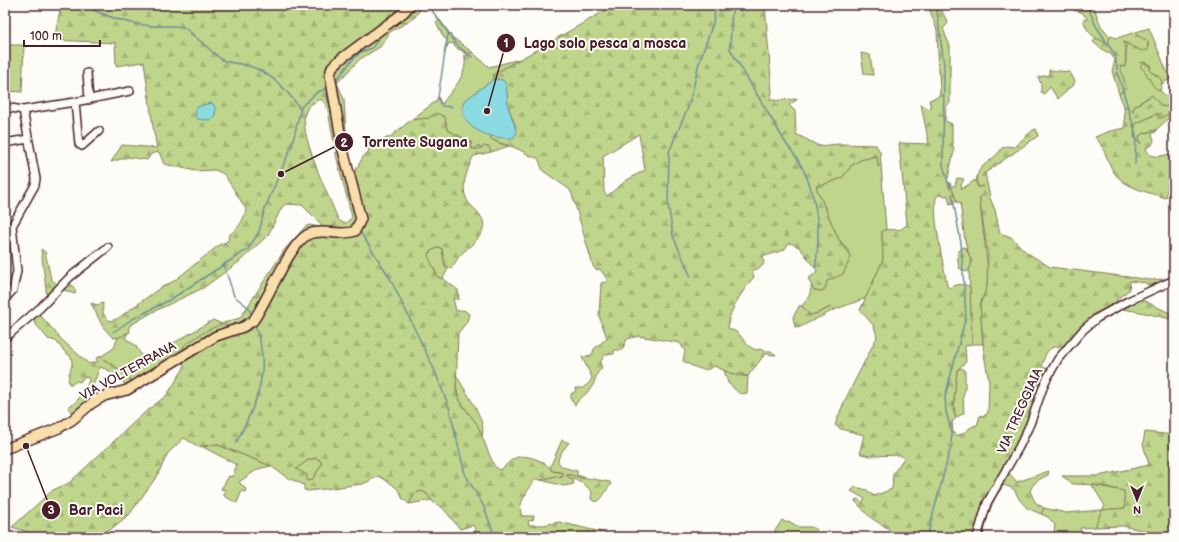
<svg xmlns="http://www.w3.org/2000/svg" width="1179" height="542" viewBox="0 0 1179 542" font-family="'Balsamiq Sans',sans-serif">
<defs>
<pattern id="forest-firs" width="22" height="20" patternUnits="userSpaceOnUse"><rect width="22" height="20" fill="#bed58b"/><path d="M5 1l3.5 6h-7zM16 11l3.5 6h-7z" fill="#a5b678"/></pattern>
</defs>
<rect width="100%" height="100%" fill="#fdfcf7"/>
<filter id="ink" filterUnits="userSpaceOnUse"><feTurbulence type="fractalNoise" baseFrequency=".025" numOctaves="2"/><feDisplacementMap in="SourceGraphic" scale="8" xChannelSelector="R" yChannelSelector="G"/><feConvolveMatrix kernelMatrix="1 2 1 2 8 2 1 2 1" color-interpolation-filters="sRGB"/></filter>
<g filter="url(#ink)">
<path fill="#bed58b" stroke="#847a5b" d="M1071 5H1093L1101 26 1110 36 1109 44C1098 43 1083 29 1084 19L1087 20V18L1081 12 1073 10Z
M392 21 406 23 390 32 380 47 360 59 337 83H330L332 67Z
M1149 28 1170 79 1162 84 1157 75 1150 71V65L1144 62C1148 82 1158 90 1174 102V123L1170 117 1156 130 1145 133 1139 137 1142 144 1134 137 1135 124 1159 113 1162 118 1169 107 1161 106 1151 95 1134 107 1133 111 1124 106 1119 94 1126 88 1123 77 1120 73V65L1126 63V46L1122 42 1129 43 1135 49 1148 46V44L1138 36 1136 32Z
M5 45H24L22 92 5 91Z
M472 52 489 67 520 59 494 74V79L464 101 463 105 485 133 490 134C493 143 501 144 509 146L491 152 489 149H479L480 147 477 146V149H472L471 142 447 130 445 117 411 120 435 102 438 97 440 104H442C453 88 467 77 465 57L466 59 469 58 467 56Z
M861 53 870 55 873 75 864 74Z
M872 156H877L878 166 881 165 886 229 882 232 883 260 866 298 834 310 832 307C824 309 817 315 809 315L802 306 809 297 812 284 814 290 822 291 826 285V281L843 274 849 252 838 238 816 187 842 178 851 166 860 160Z
M957 178 964 179 961 185 962 189 975 180 978 187 983 186 984 191 980 198V203L988 270 987 287 980 305 983 344H972L969 271V266L971 262 965 241 960 202H957L950 186H955Z
M439 247 442 249 445 266 448 269 443 278 445 280 438 277 427 256 431 251Z
M213 320 222 324 189 342 184 356 136 385 116 367 100 357 114 348 118 337 128 333 125 338 136 346 141 355 150 357Z
M961 368 965 370V389L963 396 964 413 956 418C952 407 955 382 957 370Z
M724 370 738 376H748L747 393 740 394 728 383Z
M457 376C463 389 488 420 482 436 473 413 452 402 457 376Z
M83 392 89 395 83 406 74 414 68 407 77 401Z
M562 440 569 443C553 461 554 466 577 471V475L587 478 584 479 567 474V476L573 480 574 484 564 486 541 480 555 476 561 478 560 472 552 471 550 467Z
M216 444 271 466 258 469 239 482 246 489 245 492 242 491 237 503 224 496 225 490 221 489 229 476 232 477 237 465 203 447Z
M316 458 320 460 322 464 312 480 307 481 306 478 295 469 308 460Z
M1092 485 1124 491 1126 508 1102 510 1095 527 1081 528 1078 537H1049L1054 532 1055 525 1048 517 1041 514 1044 508 1066 513 1102 510 1105 506Z
M421 491 426 493 432 500 409 504 415 493Z"/>
<path fill="url(#forest-firs)" stroke="#847a5b" fill-rule="evenodd" d="M61 5H423L415 17 406 23 392 21 332 67 330 83H337L344 99 348 163 353 175 363 157 369 151 368 149 377 142 390 137 411 120 429 118 436 113 445 117 447 130 471 142 472 149H479L484 146 489 147 491 152 474 156 472 159C467 171 461 185 466 198 470 208 487 215 483 229 481 238 468 248 461 254 458 257 454 265 451 269L445 266 442 249 439 247 431 251 428 256 438 277 445 280 458 290 459 300 453 298 456 311 464 310 469 314 467 322 458 333 456 390 459 401 477 424 494 466 500 470C505 467 510 460 515 458 526 453 546 461 552 471L563 473V477L555 476 541 480 535 479C529 491 516 503 522 516H534L533 520 528 521 529 525H543L559 522 605 533 608 537H476L477 535 473 525 460 529 443 508 433 502 426 493 421 491 415 493 409 504 402 498C401 488 387 481 379 476L363 484 308 491 304 490V485L286 477 271 466 216 444 199 447 184 438 168 453 157 476 129 515 111 529 93 537H76L40 536 12 527 53 490 69 483 143 414 167 395 184 368 183 347C199 333 220 323 240 318L285 249 305 227 309 225 320 227 322 225 302 205 286 204 282 207 268 235 239 262 203 288 153 312 129 326 130 332 120 337 113 338 103 327 91 303 97 305 103 303C102 312 103 316 110 321L117 319 160 288 174 281 219 245 228 241 229 235C239 228 244 220 246 209L224 174 215 170 196 171 164 164 159 152 151 154 147 160 128 157 111 162 122 145 157 148 153 127 144 62 116 66 115 43 54 40ZM320 99 325 103 328 111 337 159 352 217 346 223H343L338 219C330 199 296 129 306 111 308 105 315 102 320 99ZM316 458 320 460 322 464 312 480 307 481V475L296 469 308 460Z
M615 5H765L772 92 770 100C781 101 788 99 798 99L789 105 795 111 796 134 819 146 839 144 876 145 880 152 881 165 878 166 877 156 860 160 851 166 842 178 816 187 838 238 851 257 843 274 827 281 825 289 822 291 814 290 808 279 816 273 817 269C805 260 805 246 789 243L784 250 762 257 764 263C761 269 758 269 752 270L754 277C745 287 724 317 729 329 743 331 743 347 757 350L760 349 766 351H771L776 355 765 354 748 376 730 373 714 366C704 374 693 366 683 361L685 351 680 343 639 336 627 339 622 350H614V354L604 355 600 363 602 368C595 373 596 382 591 388 586 395 580 397 575 405L571 400V394L576 391 575 388H583L590 382 592 378 582 357 592 355 594 349 607 338 599 316 601 283 606 282 607 279 600 269 596 270 593 266 572 194 569 189 543 171 538 158C530 157 526 153 520 150 511 145 500 144 491 139L490 134 506 138 516 127 508 106 506 84 498 79H494V74ZM639 134 645 170 627 180 607 196 604 192 603 156Z
M928 5H939L948 23 943 29 950 46V103L946 106 945 121 952 124V141L954 151 947 182 950 183 957 202 950 204 948 196 938 195C929 203 945 271 947 286L950 288C956 284 964 283 970 287L972 344 965 346 966 362 957 370 953 410 956 418 952 422 953 432 955 435C964 437 968 426 977 425L980 416 986 415 988 412 989 382 984 354 980 305 987 287 988 256 980 203V198L984 191 983 186 978 187C971 166 993 163 1002 148L1007 146 1014 147 1033 130 1036 129 1038 136 985 173 990 198 995 210 1000 233 1011 237 1026 252 1050 267 1152 280 1170 278 1151 289 1146 283 1130 281 1129 290 1116 300 1121 304 1136 297 1174 315V320C1163 317 1122 307 1113 309 1095 315 1081 335 1068 348 1050 344 1046 349 1042 366L1050 371 1006 470 1017 482 1049 471 1048 475C1040 479 1033 482 1030 491L1035 502 1044 508 1041 514 1027 508 1019 499 1014 489 1004 485C990 503 988 515 983 537H887L890 531 889 529 871 518 855 501V500L858 499 862 503 865 499 851 491 855 487 867 490 874 496 892 489 893 474 904 458 900 455 870 456 861 454 860 451 864 435 841 429 835 425 844 402 877 337 874 326 860 310 883 260 882 231C890 227 901 234 907 224L899 143 929 144 921 104 929 109 931 108 929 100 938 97 940 93 937 30Z
M440 20 452 37 472 52 465 57 464 52 455 47 454 44 449 43 444 53 447 39 444 38 436 22Z
M1136 32 1138 36 1148 41V50L1142 51 1123 42 1126 46 1125 67 1120 66C1122 73 1124 80 1126 88L1119 94 1112 71 1115 61 1110 52H1106L1093 42 1096 38 1108 44 1110 36 1117 38Z
M1141 62 1150 65V71L1161 79 1162 84 1160 91C1151 88 1149 74 1141 67Z
M1049 70 1070 72 1075 81 1073 86 1067 89 1066 92 1058 99 1050 87 1044 94 1041 92V84L1038 77 1049 75Z
M1152 95 1161 106 1169 107V113L1162 118H1158V113L1135 124 1134 137 1141 144 1139 137 1140 135 1156 130 1157 131 1152 134 1154 140 1152 145 1146 148C1149 161 1164 155 1174 153V171L1169 178 1166 198C1145 191 1121 188 1111 167 1106 157 1103 145 1095 137L1110 131 1125 128 1124 106 1133 111 1134 107Z
M963 247 966 248 972 262 969 270 966 272 959 268 957 253Z
M41 249 45 252 51 279 60 287 65 281 73 286 76 293 74 294 62 289 47 298Z
M800 305 806 310 809 315C817 315 824 309 832 307L834 310 798 328 795 327 793 317Z
M35 312 40 315 63 341 89 364 98 361 96 359 97 357H100L122 372 136 385 127 390C122 375 113 372 100 367L89 395 83 392 89 381 88 377 83 378 80 382 77 381 72 384H69C66 372 75 369 71 357L63 350 56 341 48 339 34 322Z
M1145 432 1174 435V537L1123 526 1095 527 1102 510 1125 508 1124 491 1097 485 1073 484 1062 476H1098L1149 465 1143 444Z
M567 474 584 479 587 478 610 482 611 485C604 490 601 508 591 499L592 492C583 481 577 482 567 476Z
M782 520 787 523 789 521 798 527H811L816 529 814 537H771Z"/>
<path fill="#8adbe1" stroke="#709098" d="M494 79 503 80 506 84 508 106 517 133 513 138C493 140 456 129 464 101Z
M210 103 213 104 216 109 214 118 210 120 197 119 195 114 197 107Z"/>
<g fill="none" stroke-linecap="round" stroke-linejoin="round">
<path stroke="#709098" stroke-width="1.5" d="M83 5C104 16 128 24 151 26 163 27 174 24 185 28L222 60C231 64 242 63 252 67 272 74 288 91 300 109
M428 5 457 45 472 57
M731 5 732 8 730 49 787 145C815 177 823 227 815 268
M936 5 944 65 943 165 950 189
M1087 5 1096 26 1115 55 1118 74 1136 135 1135 164
M386 31 408 15 417 5
M448 34 438 97 442 106 452 107
M335 82 352 60 361 52 372 48 381 34
M325 90 331 110 337 146 356 221
M359 230 390 278 434 369 449 407 465 474 484 507 495 537
M224 265 234 296 248 307 252 316
M691 277 673 236 668 203 669 152 689 105 699 63 713 23 716 5
M113 332 131 320 171 299 248 249 259 232 265 208 292 145 301 107 316 93 329 87
M951 442 952 433 946 412 945 397 966 316 961 243 952 194
M236 443C257 403 273 368 254 324
M927 537 951 446"/>
<g stroke="#4a1f2b" stroke-width="10">
<path id="minor" d="M87 73 89 100
M75 102 79 144 82 146 99 131
M5 107 23 110 75 102 130 91
M5 143 28 139
M5 299 13 290 17 271 12 226 35 185 36 179 23 110
M5 338 40 308 70 277 108 247
M977 537 987 503 1019 447 1030 424 1045 382 1058 359 1083 330 1097 318 1128 301 1174 280"/>
</g>
<g stroke="#4a1f2b" stroke-width="12">
<path id="major" d="M5 449 59 428 72 420 92 403 104 396 127 390 216 336 243 327 253 321C267 302 290 242 309 234 324 228 340 237 355 231L361 219 343 150 330 75 332 67 342 58 403 13 410 5"/>
</g>
<use href="#minor" stroke="#fdfcf7" stroke-width="7"/>
<use href="#major" stroke="#f8deab" stroke-width="9"/>
</g>
</g>
<g text-anchor="middle" dominant-baseline="central" stroke-width="4" stroke-linejoin="round" paint-order="stroke">
<g font-size="13" fill="#4a1f2b" stroke="#fdfcf7">
<text transform="translate(128 371) rotate(-29)">VIA VOLTERRANA</text>
<text transform="translate(1020 411) rotate(-66)">VIA TREGGIAIA</text>
</g>
</g>
<path fill="none" stroke="#4a1f2b" stroke-width="1.5" d="M487 111L506 43M281 174L344 142M26 446L51 510"/>
<g fill="#4a1f2b" stroke="#fdfcf7" stroke-width="1.5">
<circle cx="487" cy="111" r="4"/>
<circle cx="281" cy="174" r="4"/>
<circle cx="26" cy="446" r="4"/>
<circle cx="506" cy="43" r="10"/>
<circle cx="344" cy="142" r="10"/>
<circle cx="51" cy="510" r="10"/>
</g>
<g font-size="12" text-anchor="middle" font-weight="bold" fill="#fff">
<text x="506" y="47">1</text>
<text x="344" y="147">2</text>
<text x="51" y="514">3</text>
</g>
<g font-size="14" text-anchor="middle" font-weight="bold" fill="#4a1f2b" stroke="#fdfcf7" stroke-width="4" stroke-linejoin="round" paint-order="stroke">
<text x="605" y="48">Lago solo pesca a mosca</text>
<text x="415" y="147">Torrente Sugana</text>
<text x="96" y="515">Bar Paci</text>
</g>
<rect width="1179" height="542" fill="none" stroke="#fdfcf7" stroke-width="20"/>
<rect x="10" y="10" width="1159" height="522" fill="none" stroke="#4a1f2b" stroke-width="1.5" filter="url(#ink)"/>
<g transform="translate(1137 500) rotate(180)" stroke="#fdfcf7" stroke-width="3" paint-order="stroke">
<path d="M0-3L7 15L0 10L-7 15Z" fill="#4a1f2b"/>
<text y="-6" font-size="11" font-weight="bold" text-anchor="middle" fill="#4a1f2b">N</text>
</g>
<path d="M24 40v6h76v-6" fill="none" stroke="#4a1f2b" stroke-width="2"/>
<text x="30" y="40" font-size="12" fill="#4a1f2b" stroke="#fdfcf7" stroke-width="3" paint-order="stroke">100 m</text>
</svg>
